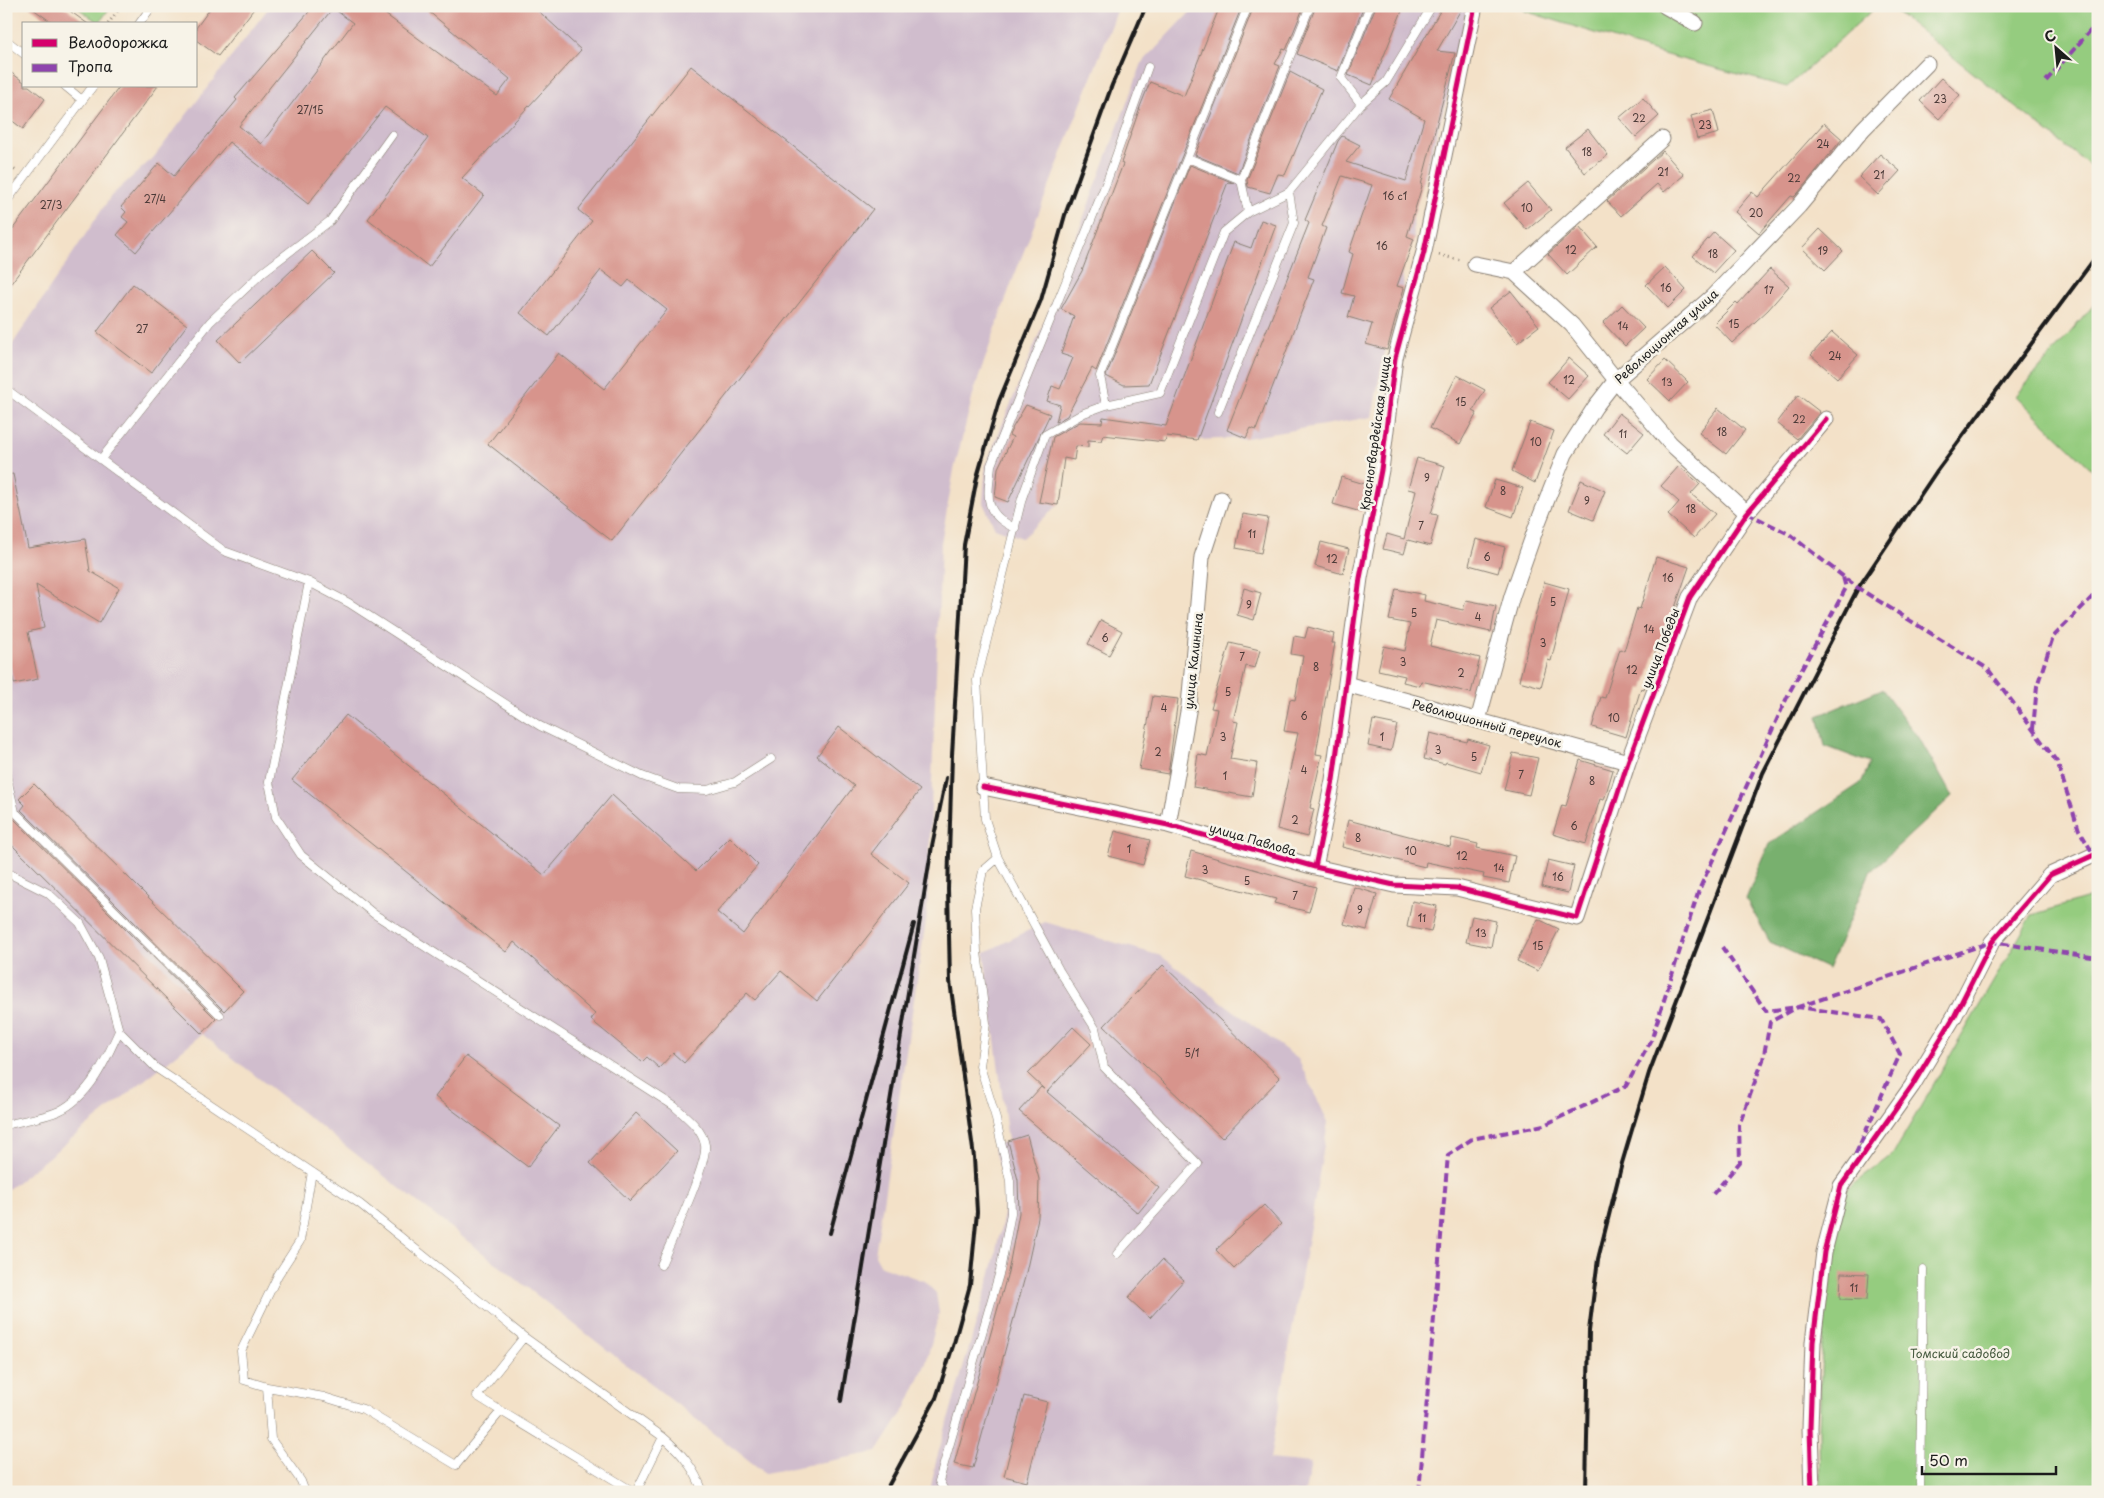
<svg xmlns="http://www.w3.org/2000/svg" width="2104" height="1498" viewBox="0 0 2104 1498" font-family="'Playpen Sans',sans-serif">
<rect width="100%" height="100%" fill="#f7f3e8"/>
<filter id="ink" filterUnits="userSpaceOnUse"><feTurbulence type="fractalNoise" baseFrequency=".02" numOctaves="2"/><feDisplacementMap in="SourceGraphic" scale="10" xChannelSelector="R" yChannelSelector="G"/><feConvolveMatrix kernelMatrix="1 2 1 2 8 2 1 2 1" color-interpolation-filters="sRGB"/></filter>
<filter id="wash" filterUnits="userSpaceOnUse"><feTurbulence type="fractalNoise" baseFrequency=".0096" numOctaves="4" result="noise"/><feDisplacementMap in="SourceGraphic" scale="20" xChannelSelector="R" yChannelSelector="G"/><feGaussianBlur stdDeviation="1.12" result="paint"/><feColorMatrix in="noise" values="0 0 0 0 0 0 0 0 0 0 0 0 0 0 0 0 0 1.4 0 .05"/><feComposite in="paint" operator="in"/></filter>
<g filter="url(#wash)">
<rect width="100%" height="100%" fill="#f3e1c8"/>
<path fill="#d0bdcd" d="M270 6H1119L1010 287 974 391 954 470 941 543 927 914 875 1255 881 1266 924 1281 936 1293 939 1313 926 1363 906 1407 877 1452 765 1473 202 1034 6 1191V354L111 196 154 157Z
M1196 6H1467L1458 58 1413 218 1414 239 1402 271 1404 288 1391 335 1385 348 1372 417 1246 438 1197 440 1167 436 1165 442 1103 435 1101 441 1089 440 1088 447 1076 446 1074 460 1064 458 1058 505 1022 538 995 528 983 503 986 465 1048 312 1142 63Z
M1045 922 1161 956 1298 1059 1328 1122 1270 1459 1311 1463 1305 1492H930L936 1461 992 1269 1004 1214 1003 1182 993 1146 1008 1141 984 953Z"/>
<path fill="#95cc7f" stroke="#58744e" d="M75 6H111L99 23Z
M1522 6H1877L1787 87 1659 53 1525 11Z
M1889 6H2098V172Z
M2098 300V475L2016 396Z
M2098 895V1492H1820L1819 1432 1823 1320 1831 1253 1847 1189 1893 1154 2032 915Z"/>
<path fill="#78b06e" stroke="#4a6645" d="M1882 689 1922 743 1952 796 1870 872 1828 969 1770 942 1746 899 1769 844 1861 783 1870 763 1825 746 1818 716Z"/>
<g id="blocks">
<path fill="#d7948c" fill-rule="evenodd" d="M29 6H63L88 24H54Z
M212 6H256L218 56 196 40V28Z
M314 6H374L497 96 510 79 422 6H533L581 50 462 178 484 195 429 267 368 219 428 138 385 107 308 204 229 142 136 252 117 235 128 222 122 217 126 212 121 207 159 163 174 176 237 100 235 98ZM333 8 353 23 261 144 239 126Z
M1220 6H1242L1096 371 1092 368 1067 416 1056 422 1060 405 1047 401 1052 386 1060 389 1073 358 1061 354 1074 316 1061 309 1082 271 1123 164 1121 163 1140 107 1150 82 1184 96Z
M1254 6H1304L1286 50 1283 49 1275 64 1280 66 1238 173 1195 155Z
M1316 6H1364L1338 71 1297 54Z
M1376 6H1404L1372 85 1348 75Z
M1443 6H1463L1437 51 1455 53 1421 185 1422 186 1407 236 1414 239 1397 286 1404 288 1387 350 1366 344 1372 324 1348 317 1354 296 1342 293 1353 254 1349 252 1372 185 1342 176 1322 226 1326 228 1308 277 1314 279 1256 430 1251 428 1246 438 1227 430 1309 223 1305 220 1338 141 1342 136 1360 145 1346 162 1406 181 1424 119 1389 99Z
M691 66 873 209 612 541 488 444 559 353 604 389 667 310 629 280 623 287 601 270 549 336 520 313 592 221 578 210Z
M6 69 24 82V86H29L45 99 23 129 6 116Z
M1290 72 1322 89 1285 175 1278 174 1270 193 1248 187 1247 180Z
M1941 78 1960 95 1939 119 1920 101Z
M120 86H158L6 290V238Z
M1643 98 1659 116 1636 137 1619 118Z
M1713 110 1719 133 1697 139 1691 116Z
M1824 123 1842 139 1798 193 1794 197 1791 196 1759 233 1735 212 1752 192 1758 197Z
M1588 129 1608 155 1585 173 1565 147Z
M1663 151 1684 175 1664 192 1657 184 1621 216 1607 201Z
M1880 154 1900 171 1878 195 1859 177Z
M1190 165 1234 183 1228 182 1149 384 1124 385 1106 376Z
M1528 183 1551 210 1527 230 1504 203Z
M1261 220 1276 225 1197 440 1167 436 1165 442 1103 435 1101 441 1088 440V447L1076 446 1074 460 1064 458 1058 505 1039 502 1053 437 1080 422 1102 423 1103 417 1166 426 1234 242 1251 248Z
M1579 226 1597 247 1567 275 1548 254Z
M1820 229 1843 251 1825 270 1802 248Z
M1714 232 1734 250 1713 273 1693 256Z
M312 251 334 273 240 363 218 340Z
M1665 267 1686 290 1668 308 1646 285Z
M1770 269 1789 286 1768 310 1732 343 1714 324 1736 302 1738 304Z
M133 284 187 325 151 373 97 332Z
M1511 291 1539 326 1517 343 1489 308Z
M1622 305 1644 328 1625 346 1603 323Z
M1832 332 1858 355 1837 378 1811 355Z
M1569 358 1589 376 1568 399 1548 382Z
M1665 360 1688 382 1670 401 1647 379Z
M1457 375 1485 390 1473 411 1477 413 1460 444 1430 428Z
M1798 395 1820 412 1797 439 1777 423Z
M1026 405 1050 414 1008 502 995 497 998 468 1013 437 1009 435 1013 427Z
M1718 408 1745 430 1726 454 1699 433Z
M1619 413 1644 433 1627 453 1603 434Z
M1530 422 1554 431 1535 483 1512 471Z
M1417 458 1445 466 1431 514 1438 515 1430 546 1408 540 1404 554 1383 549 1387 534 1404 539 1416 491 1408 489Z
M1679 466 1700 484 1691 494 1715 514 1694 538 1668 515 1679 502 1661 486Z
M13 474 28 548 85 539 90 571 119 588 99 623 36 585 44 628 28 632 38 679 14 684 6 646V475Z
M1341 477 1368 485 1361 512 1333 504Z
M1495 480 1523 488 1513 517 1486 507Z
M1581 480 1605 491 1593 520 1569 510Z
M1243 514 1268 518 1261 553 1236 548Z
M1476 539 1505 547 1498 573 1469 565Z
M1321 542 1349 549 1343 574 1315 566Z
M1656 557 1689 567 1661 648 1657 647 1644 689 1641 688 1626 737 1592 727 1601 697 1605 698 1620 649 1624 651 1637 608 1640 609Z
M1544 582 1569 589 1551 661 1548 660 1541 687 1519 681Z
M1244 588 1261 593 1254 620 1237 615Z
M1396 589 1425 595 1424 601 1463 610 1466 600 1496 606 1491 632 1436 620 1430 646 1480 658 1471 693 1421 681 1420 686 1403 682 1405 676 1378 670 1384 646 1405 651 1410 624 1389 620Z
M1101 620 1122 631 1109 655 1088 644Z
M1308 627 1334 634 1332 643H1335L1316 754 1322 755 1310 808 1314 809 1307 837 1277 829 1298 733 1284 731 1290 699 1295 700 1303 656 1291 654 1294 636 1305 638Z
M1230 643 1260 650 1255 668 1246 666 1233 721 1238 722 1230 759 1257 763 1252 797 1193 787 1198 754 1207 756 1217 709 1211 708Z
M1153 696 1178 699 1168 774 1139 769Z
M346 715 544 875 612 795 696 871 730 837 758 865 717 912 743 934 854 786 817 756 839 727 920 790 871 854 909 883 817 1001 781 971 755 1000 747 993 684 1063 673 1053 659 1068 647 1057 642 1062 591 1020 595 1014 514 942 506 952 292 780Z
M1373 720 1397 725 1391 751 1368 746Z
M1430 733 1467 742 1468 739 1489 745 1481 772 1446 762 1445 764 1424 759Z
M1513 753 1538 758 1529 795 1504 790Z
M1580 760 1613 770 1604 800 1600 799 1586 844 1553 834 1562 805 1566 806Z
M34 784 243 991 224 1011 21 810 25 805 19 799Z
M13 818 216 1019 202 1034 6 839V825Z
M1348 820 1450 847 1452 838 1478 844 1477 848 1515 856 1509 883 1483 878 1484 874 1426 862 1425 867 1342 847Z
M1115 831 1150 840 1143 865 1108 856Z
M1191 851 1316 887 1309 912 1274 903 1276 899 1185 876Z
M1548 860 1574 866 1568 893 1542 887Z
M1354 887 1377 894 1367 930 1344 924Z
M1412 901 1437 906 1431 932 1407 927Z
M1472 916 1496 921 1491 947 1466 942Z
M1538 919 1559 929 1538 971 1517 961Z
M1163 965 1280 1078 1222 1138 1104 1026Z
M1073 1027 1091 1044 1047 1092 1159 1188 1138 1213 1019 1111 1041 1087 1045 1090 1028 1074Z
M466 1056 559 1126 528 1167 435 1097Z
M636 1113 677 1151 630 1201 590 1163Z
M1027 1135 1039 1179 1038 1218 1025 1277 973 1468 954 1464 1008 1272 1019 1213 1018 1180 1008 1141Z
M1264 1205 1281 1224 1234 1269 1216 1250Z
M1162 1260 1184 1280 1150 1318 1128 1298Z
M1841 1273 1869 1274 1867 1300 1840 1299Z
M1024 1396 1047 1402 1027 1482 1004 1476Z"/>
</g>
</g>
<g filter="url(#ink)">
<use href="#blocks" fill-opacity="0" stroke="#887e72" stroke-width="1"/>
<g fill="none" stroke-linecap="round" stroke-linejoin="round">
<g stroke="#887e72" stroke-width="9">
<path id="lane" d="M139 24 152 6
M6 40 24 54
M65 86 82 100
M1361 104 1341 78 1370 6
M1188 158 1241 180
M6 202 93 86
M1248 212 1241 180 1310 6
M6 389 224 551 309 582 349 603 540 726 642 776 678 789 707 790 735 782 771 759
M1106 405 1100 376 1248 6
M1218 412 1294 223 1289 192
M101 459 210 322 263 272 330 221 392 135
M1015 528C982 513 988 496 991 465L1107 181 1148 67
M309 582 269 782 276 817 301 855 374 914 674 1106C685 1116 702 1128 705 1145 708 1164 670 1243 661 1265
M6 775 15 812 220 1015
M998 858 1059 970 1095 1028 1104 1067 1198 1164 1117 1254
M6 872 48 893 80 923 99 958 119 1031 156 1068 360 1204 524 1337 663 1437C682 1453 694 1468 703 1492
M6 1125C23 1120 44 1118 59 1111 90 1096 106 1060 119 1031
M267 1387 324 1397 363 1409 456 1465 501 1411 477 1396 524 1337
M501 1411 634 1492
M827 1491V1492
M305 1492 301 1481 271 1439 267 1387 244 1380 241 1351 278 1275 300 1241 312 1172
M636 1492 663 1437
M945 1492 939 1481 1000 1271 1011 1213 1010 1181 995 1115 980 1066 986 1023 977 952 975 908 983 871 998 858 985 819 977 680 1022 498 1045 435 1084 413 1106 405 1160 393 1224 232 1248 212 1289 192 1361 104 1386 82 1432 6
M1920 1492 1923 1269"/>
</g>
<g stroke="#887e72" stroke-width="17">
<path id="street" d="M1665 6 1695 23
M1475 264 1514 272 1572 325 1616 380 1670 443 1747 513
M1514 272 1662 139
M1346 684 1628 762
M1478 720 1512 596 1537 525 1565 454 1595 407 1616 380 1712 297 1799 206 1863 129 1927 64
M983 787 1168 825 1315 867 1394 885 1457 888 1577 918 1628 762 1690 597 1747 513 1826 419
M1168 825 1189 706 1202 557 1221 499
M1315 867 1333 780 1360 578 1381 470 1395 358 1424 252 1475 6
M1812 1492 1810 1428 1813 1342 1824 1252 1841 1186 1912 1086 1955 1015 1992 942 2050 875 2094 855"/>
</g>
<path stroke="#887e72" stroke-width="3" stroke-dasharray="1 4" stroke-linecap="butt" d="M108 24 121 6
M6 164 16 171
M1439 255 1460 260"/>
<use href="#lane" stroke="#fff" stroke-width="8"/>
<use href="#street" stroke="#fff" stroke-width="15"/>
<path stroke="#1c1c1c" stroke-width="4" d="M931 851 946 778
M830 1233 914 924
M841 1401 932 846
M885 1492 936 1398 954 1343 970 1285 977 1212 974 1157 950 981 948 889 952 755 964 545 977 477 999 401 1041 300 1065 215 1112 85 1146 6
M1586 1492 1589 1331 1598 1259 1622 1163 1649 1073 1763 773 1858 588 1936 472 2098 254"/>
<path stroke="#8e44ad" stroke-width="4" stroke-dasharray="8 4" stroke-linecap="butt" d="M2046 81 2098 22
M1747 513 1789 534 1858 588 1988 669 2057 762 2079 830 2094 855H2098
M2033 729 2037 686 2053 637 2098 591
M6 798 10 792
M1722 947 1766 1011 1798 1007 1992 942 2098 958
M1713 1194 1740 1162 1739 1125 1763 1060 1770 1022 1798 1007 1881 1019 1900 1054 1854 1158
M1419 1492 1448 1155 1472 1139 1544 1125 1626 1086 1651 1041 1699 890 1790 691 1846 588 1843 577"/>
<g stroke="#f7f3e8" stroke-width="8">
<path id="cycleway" d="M983 787 1168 825 1315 867 1394 885 1457 888 1577 918 1628 762 1690 597 1747 513 1826 419
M1315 867 1333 780 1360 578 1381 470 1395 358 1424 252 1475 6
M1812 1492 1810 1428 1813 1342 1824 1252 1841 1186 1912 1086 1955 1015 1992 942 2050 875 2094 855"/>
</g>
<use href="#cycleway" stroke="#d6006c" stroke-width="5"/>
</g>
</g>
<g text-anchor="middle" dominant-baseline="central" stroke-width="5" stroke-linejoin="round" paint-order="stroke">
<g font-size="10" fill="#4b3a38">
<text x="1940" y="98">23</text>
<text x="310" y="109">27/15</text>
<text x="1639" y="117">22</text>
<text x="1705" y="124">23</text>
<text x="1823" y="143">24</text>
<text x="1587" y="151">18</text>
<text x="1663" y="171">21</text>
<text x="1879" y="174">21</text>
<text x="1794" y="177">22</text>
<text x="1395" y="195">16 с1</text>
<text x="155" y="198">27/4</text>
<text x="51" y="204">27/3</text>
<text x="1527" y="207">10</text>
<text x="1756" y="212">20</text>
<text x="1382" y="245">16</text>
<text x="1571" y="249">12</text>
<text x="1823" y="250">19</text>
<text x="1713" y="253">18</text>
<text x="1666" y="287">16</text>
<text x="1769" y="289">17</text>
<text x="1734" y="323">15</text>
<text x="1623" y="325">14</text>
<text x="142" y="328">27</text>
<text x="1835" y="355">24</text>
<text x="1569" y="379">12</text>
<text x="1667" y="381">13</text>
<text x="1461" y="401">15</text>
<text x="1799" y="418">22</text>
<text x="1722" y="431">18</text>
<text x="1623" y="433">11</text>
<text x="1536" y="441">10</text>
<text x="1427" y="477">9</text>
<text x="1503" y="490">8</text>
<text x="1587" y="500">9</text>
<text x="1691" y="508">18</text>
<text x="1421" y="525">7</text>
<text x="1252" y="533">11</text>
<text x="1487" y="556">6</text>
<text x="1332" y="558">12</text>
<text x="1668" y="577">16</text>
<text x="1553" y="601">5</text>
<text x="1249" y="604">9</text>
<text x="1414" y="612">5</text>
<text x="1478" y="616">4</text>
<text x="1649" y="628">14</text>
<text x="1105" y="637">6</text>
<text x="1543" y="642">3</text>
<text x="1242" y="656">7</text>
<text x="1403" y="661">3</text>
<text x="1316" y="666">8</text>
<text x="1632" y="669">12</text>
<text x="1461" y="672">2</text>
<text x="1228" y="691">5</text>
<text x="1164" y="707">4</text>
<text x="1304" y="715">6</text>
<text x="1614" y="717">10</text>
<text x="1223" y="736">3</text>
<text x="1382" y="736">1</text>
<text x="1438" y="749">3</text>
<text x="1158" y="751">2</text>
<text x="1474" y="756">5</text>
<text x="1304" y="769">4</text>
<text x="1521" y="774">7</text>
<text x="1225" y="775">1</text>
<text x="1592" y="780">8</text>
<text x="1295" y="819">2</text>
<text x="1574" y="825">6</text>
<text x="1358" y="837">8</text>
<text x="1129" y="848">1</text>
<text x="1411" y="850">10</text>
<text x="1462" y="855">12</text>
<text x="1499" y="867">14</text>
<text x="1205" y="869">3</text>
<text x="1558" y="876">16</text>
<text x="1247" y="880">5</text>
<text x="1295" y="895">7</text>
<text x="1360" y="909">9</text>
<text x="1422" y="917">11</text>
<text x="1481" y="932">13</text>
<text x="1538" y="945">15</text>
<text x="1192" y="1052">5/1</text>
<text x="1854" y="1287">11</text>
</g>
<g font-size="12" fill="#1c1c1c" stroke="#f7f3e8">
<text transform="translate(1666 336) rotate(-42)">Революционная улица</text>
<text transform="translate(1375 433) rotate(-82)">Красногвардейская улица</text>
<text transform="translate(1660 648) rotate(-69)">улица Победы</text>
<text transform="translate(1193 661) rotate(-84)">улица Калинина</text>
<text transform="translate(1487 723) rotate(15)">Революционный переулок</text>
<text transform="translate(1253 839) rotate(16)">улица Павлова</text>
</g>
<g font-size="12" fill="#465a3f" stroke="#f7f3e8">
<text x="1960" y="1353">Томский садовод</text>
</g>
</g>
<rect width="2104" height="1498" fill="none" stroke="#f7f3e8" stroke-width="25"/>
<rect x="22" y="22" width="175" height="65" fill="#f7f3e8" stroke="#9f9d96"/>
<rect x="32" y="39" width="25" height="8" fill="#d6006c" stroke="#9f9d96"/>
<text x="68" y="48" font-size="15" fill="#1c1c1c">Велодорожка</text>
<rect x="32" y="64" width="25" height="8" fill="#8e44ad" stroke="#9f9d96"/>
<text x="68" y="72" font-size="15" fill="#1c1c1c">Тропа</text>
<g transform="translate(2056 48) rotate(333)" stroke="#f7f3e8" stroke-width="4" paint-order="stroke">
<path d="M0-4L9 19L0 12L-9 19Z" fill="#1c1c1c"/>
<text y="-8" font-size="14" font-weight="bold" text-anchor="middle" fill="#1c1c1c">С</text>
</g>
<path d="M1922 1466v8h134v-8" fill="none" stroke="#1c1c1c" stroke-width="2.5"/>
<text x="1929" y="1466" font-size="15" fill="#1c1c1c" stroke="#f7f3e8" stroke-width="4" paint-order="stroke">50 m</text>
</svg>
